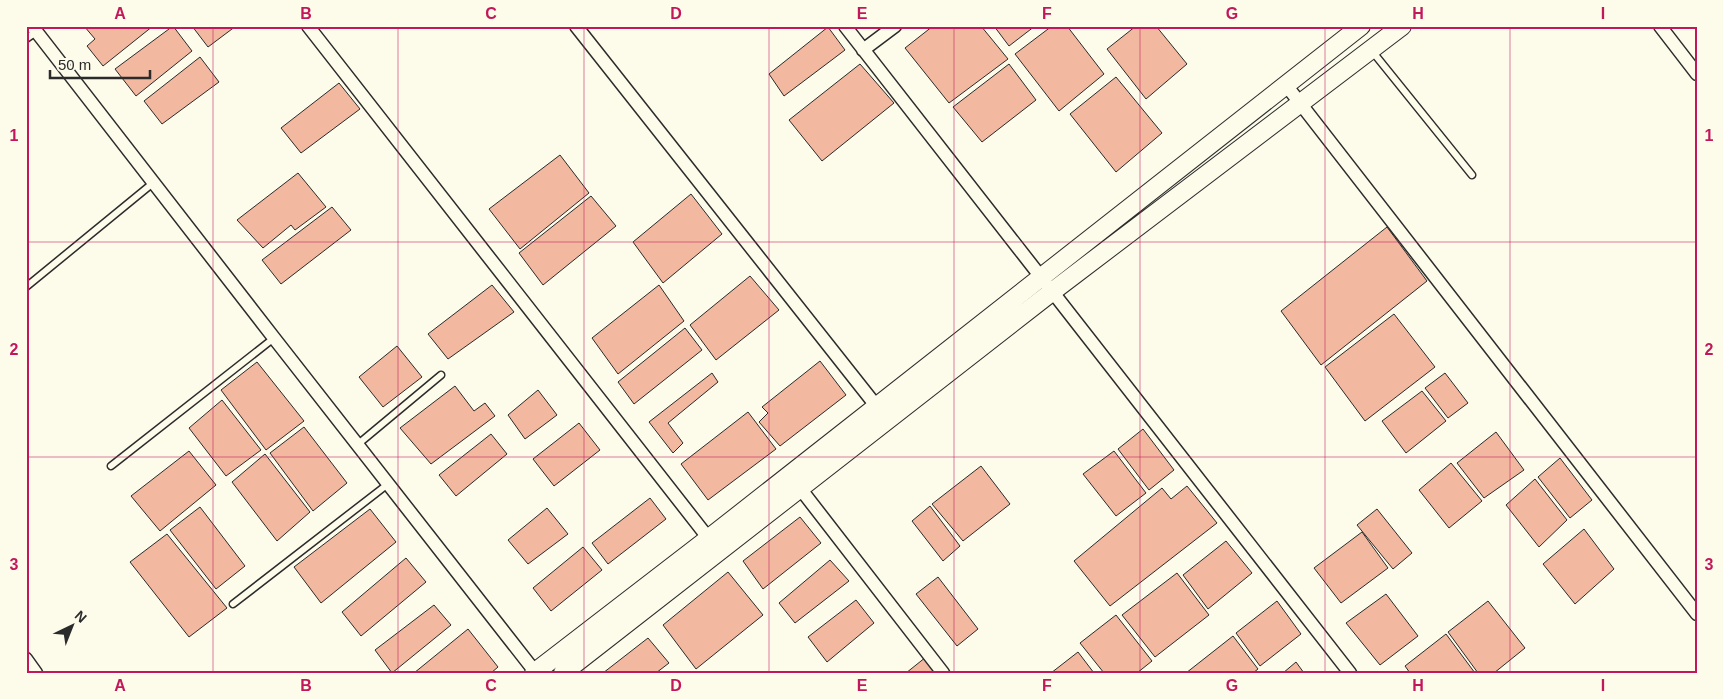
<svg xmlns="http://www.w3.org/2000/svg" width="1723" height="699" viewBox="0 0 1723 699" font-family="Arial,sans-serif">
<rect width="100%" height="100%" fill="#fdfbea"/>
<path fill="#f2b8a0" stroke="#2b2b2b" d="M84 26H153L103 66 87 46 95 39Z
M173 26 192 51 136 96 115 69Z
M192 26H236L208 47Z
M933 26H981L1008 59 949 103 905 48Z
M994 26H1035L1009 46Z
M1052 26H1067L1104 74 1059 111 1015 54Z
M1136 26H1156L1187 64 1146 99 1107 49Z
M828 27 845 50 784 96 769 74Z
M200 57 219 82 162 124 144 101Z
M860 64 894 103 822 161 789 120Z
M1009 64 1036 100 982 142 953 107Z
M1116 77 1162 133 1116 172 1070 114Z
M339 83 360 109 301 153 281 128Z
M560 155 589 193 520 249 489 209Z
M298 173 326 207 295 230 291 225 263 248 237 220Z
M691 194 722 234 663 283 633 242Z
M591 196 616 226 543 285 519 253Z
M332 207 351 230 281 284 262 260Z
M1387 227 1427 281 1321 365 1281 311Z
M750 276 779 310 716 360 690 325Z
M492 285 514 312 448 359 428 334Z
M659 285 684 321 618 374 592 338Z
M1394 314 1435 367 1365 421 1325 367Z
M685 328 702 350 634 404 618 382Z
M397 346 422 377 383 407 359 377Z
M820 361 846 395 780 446 759 422 768 413 762 407Z
M257 362 304 421 266 450 221 390Z
M712 373 718 382 668 423 683 443 673 453 649 422Z
M1445 373 1468 403 1448 418 1425 388Z
M455 386 474 411 485 403 495 416 431 464 400 428Z
M538 390 557 415 525 439 508 415Z
M1422 391 1446 421 1406 453 1382 421Z
M222 400 261 450 226 476 189 428Z
M748 412 776 449 708 500 681 464Z
M579 423 600 450 554 486 533 459Z
M304 427 347 483 313 511 270 453Z
M1143 429 1174 470 1149 490 1118 449Z
M1496 432 1524 470 1484 498 1457 463Z
M491 434 507 454 456 496 439 475Z
M189 451 216 485 160 531 131 496Z
M1114 451 1146 493 1116 516 1083 474Z
M265 454 310 512 277 541 232 482Z
M1560 458 1592 500 1570 518 1538 477Z
M1451 463 1482 501 1449 528 1419 490Z
M981 466 1010 504 963 541 932 504Z
M1535 479 1567 520 1539 547 1506 505Z
M1187 486 1217 523 1110 606 1074 561 1162 488 1171 499Z
M650 498 666 519 608 564 592 543Z
M930 506 960 546 943 561 912 521Z
M200 507 245 566 216 589 170 530Z
M547 508 568 534 528 564 508 540Z
M370 509 396 542 321 603 294 567Z
M1377 509 1412 553 1393 569 1357 525Z
M800 517 821 543 763 589 743 561Z
M1584 529 1614 569 1575 604 1543 564Z
M1362 532 1388 568 1341 603 1314 568Z
M167 534 227 608 189 637 130 562Z
M1226 541 1252 573 1208 609 1183 575Z
M583 547 602 570 551 611 533 588Z
M406 558 426 582 361 636 342 612Z
M830 560 849 581 795 623 779 603Z
M728 572 763 615 696 669 663 625Z
M1177 573 1209 615 1155 657 1122 615Z
M938 577 978 629 957 646 916 594Z
M1386 594 1418 636 1380 665 1346 623Z
M856 600 874 623 827 662 808 637Z
M1277 601 1301 634 1260 666 1236 633Z
M1488 601 1525 648 1494 673H1478L1448 632Z
M434 605 451 625 392 673 375 650Z
M1116 615 1152 661 1137 673H1104L1080 643Z
M468 629 498 667 491 673H414Z
M1446 634 1475 673H1410L1405 666Z
M1233 636 1258 669 1253 673H1186Z
M648 638 669 663 656 673H603Z
M1078 652 1094 673H1051Z
M926 657 938 673H906Z
M1296 662 1304 673H1283Z"/>
<g fill="none" stroke-linecap="round" stroke-linejoin="round">
<g stroke="#2b2b2b" stroke-width="9">
<path id="service" d="M26 39 36 32
M1372 51 1472 175
M26 287 153 183
M357 445 441 375
M111 466 274 338
M233 604 388 484"/>
</g>
<g stroke="#2b2b2b" stroke-width="15">
<path id="minor" d="M32 26 274 338 536 673
M308 26 713 544
M576 26 881 412
M845 26 1350 673
M1660 26 1697 74
M863 50 895 26
M1286 85 1697 614
M796 483 943 673
M26 659 36 673"/>
</g>
<g stroke="#2b2b2b" stroke-width="20">
<path id="secondary" d="M534 673 708 539 1361 26
M563 673 1053 291 1402 26"/>
</g>
<use href="#service" stroke="#fdfbea" stroke-width="6"/>
<use href="#minor" stroke="#fdfbea" stroke-width="12"/>
<use href="#secondary" stroke="#fdfbea" stroke-width="18"/>
</g>
<path fill="none" stroke="#c2185b" stroke-width="1" stroke-opacity="0.55" d="M213 26V673M398 26V673M584 26V673M769 26V673M954 26V673M1140 26V673M1325 26V673M1510 26V673M26 242H1697M26 457H1697"/>
<rect width="1723" height="699" fill="none" stroke="#fdfbea" stroke-width="55"/>
<g transform="translate(72 626) rotate(43)" stroke="#fdfbea" stroke-width="4" paint-order="stroke">
<path d="M0-4L9 19L0 12L-9 19Z" fill="#2b2b2b"/>
<text y="-8" font-size="14" font-weight="bold" text-anchor="middle" fill="#2b2b2b">N</text>
</g>
<path d="M50 70v8h100v-8" fill="none" stroke="#2b2b2b" stroke-width="2.5"/>
<text x="58" y="70" font-size="15" fill="#2b2b2b" stroke="#fdfbea" stroke-width="4" paint-order="stroke">50 m</text>
<rect x="28" y="28" width="1668" height="644" fill="none" stroke="#c2185b" stroke-width="2"/>
<g font-size="16" text-anchor="middle" font-weight="bold" fill="#c2185b">
<text x="120" y="19">A</text>
<text x="306" y="19">B</text>
<text x="491" y="19">C</text>
<text x="676" y="19">D</text>
<text x="862" y="19">E</text>
<text x="1047" y="19">F</text>
<text x="1232" y="19">G</text>
<text x="1418" y="19">H</text>
<text x="1603" y="19">I</text>
<text x="14" y="141">1</text>
<text x="1709" y="141">1</text>
<text x="14" y="355">2</text>
<text x="1709" y="355">2</text>
<text x="14" y="570">3</text>
<text x="1709" y="570">3</text>
<text x="120" y="691">A</text>
<text x="306" y="691">B</text>
<text x="491" y="691">C</text>
<text x="676" y="691">D</text>
<text x="862" y="691">E</text>
<text x="1047" y="691">F</text>
<text x="1232" y="691">G</text>
<text x="1418" y="691">H</text>
<text x="1603" y="691">I</text>
</g>
</svg>
